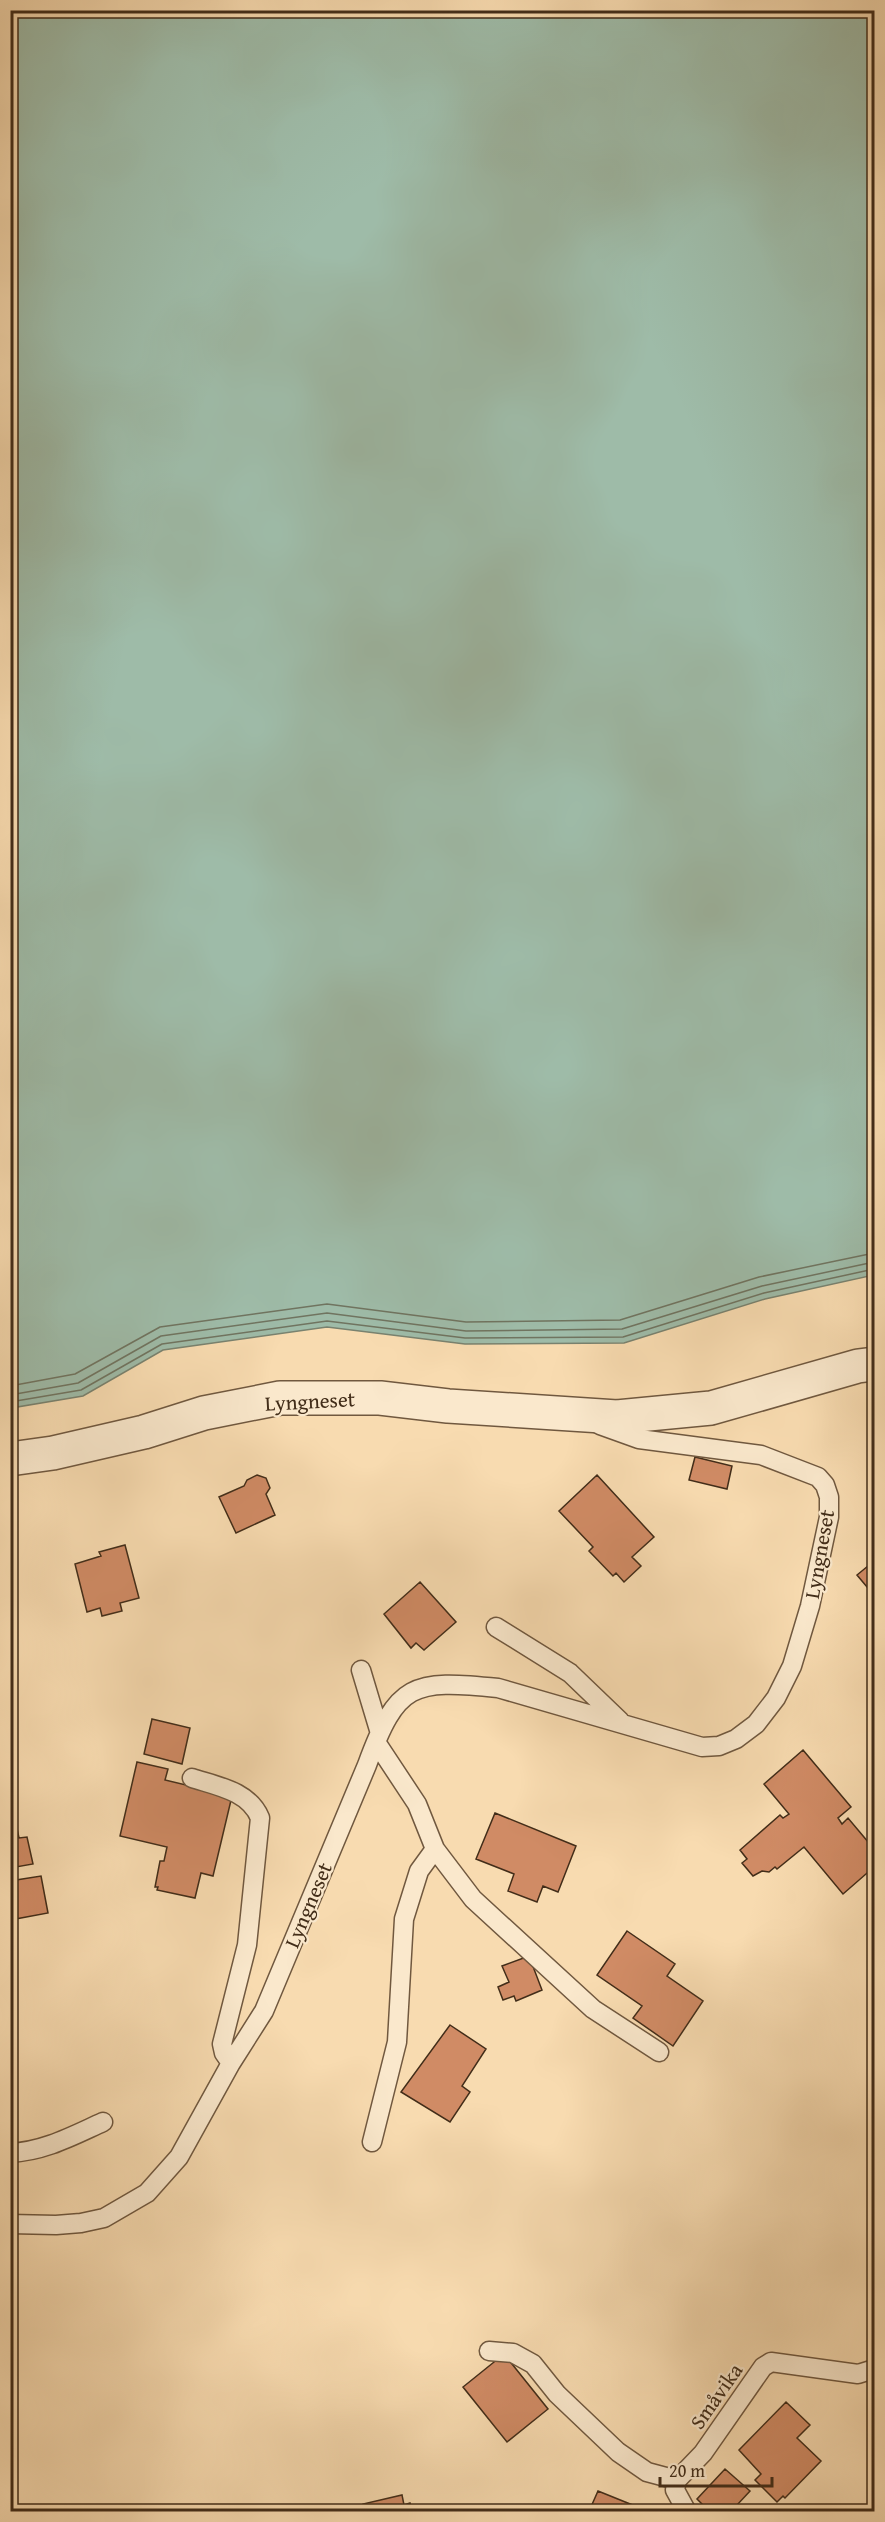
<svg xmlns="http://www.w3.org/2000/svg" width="885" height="2522" viewBox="0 0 885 2522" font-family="'Gentium Book Plus',serif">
<rect width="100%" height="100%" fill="#f8dbb0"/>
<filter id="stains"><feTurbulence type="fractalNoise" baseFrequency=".00333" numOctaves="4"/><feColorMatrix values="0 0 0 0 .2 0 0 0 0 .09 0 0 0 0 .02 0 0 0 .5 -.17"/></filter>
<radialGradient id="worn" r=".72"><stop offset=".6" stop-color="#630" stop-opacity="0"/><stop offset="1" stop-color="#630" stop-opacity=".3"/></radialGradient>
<path fill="#9ebba8" stroke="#79826f" stroke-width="1.5" d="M11 10 874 11V1275L765 1299 624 1343 465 1344 327 1327 163 1350 83 1396 11 1408Z"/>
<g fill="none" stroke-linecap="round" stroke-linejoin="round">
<path stroke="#707460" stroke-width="1.5" d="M10 1386 75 1374 160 1327 327 1304 466 1322 620 1320 759 1277 874 1253
M10 1395 78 1383 161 1336 327 1313 466 1331 622 1329 762 1286 874 1262
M10 1402 81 1390 162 1344 327 1321 465 1338 623 1337 764 1293 874 1269"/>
</g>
<path fill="#d08b65" stroke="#422d19" stroke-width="1.5" d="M695 1457 732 1466 727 1489 689 1480Z
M257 1475 266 1478 270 1488 266 1494 275 1515 236 1533 219 1497 244 1486 247 1480Z
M597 1475 654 1537 632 1557 641 1566 624 1582 616 1573 613 1576 589 1551 593 1547 559 1511Z
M125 1545 139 1598 120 1603 122 1611 102 1616 100 1608 87 1612 75 1564 101 1556 99 1552Z
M874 1561V1591L872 1593 857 1575Z
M420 1582 456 1622 424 1650 416 1643 411 1648 384 1614Z
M152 1719 190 1728 182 1764 144 1754Z
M803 1750 851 1807 838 1818 842 1824 848 1818 874 1849 868 1854 874 1862V1867L843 1894 804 1847 777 1869 775 1867 769 1872 762 1871 753 1876 742 1863 747 1859 740 1850 780 1815 783 1818 789 1814 764 1784Z
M137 1762 168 1769 165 1780 232 1796 213 1876 201 1873 195 1898 157 1890 158 1887H155L160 1861H164L167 1847 120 1836Z
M495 1813 576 1846 558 1892 543 1886 537 1902 508 1891 514 1874 476 1859Z
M16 1824 19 1838 27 1837 33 1864 16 1867 14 1860 10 1861V1825Z
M41 1876 48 1913 10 1920V1881Z
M627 1931 675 1964 667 1976 703 2001 673 2046 633 2018 642 2006 597 1975Z
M529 1956 542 1990 516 2001 514 1996 503 2000 498 1987 509 1982 502 1966Z
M450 2025 486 2049 462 2086 470 2092 450 2122 401 2092Z
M504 2354 548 2409 507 2442 463 2387Z
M786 2402 810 2425 797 2438 821 2461 785 2498 783 2496 777 2502 755 2480 761 2474 739 2450Z
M725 2469 750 2491 736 2506 739 2508 736 2512H710L697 2499Z
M598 2491 640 2508 638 2512H583L585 2507 590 2509Z
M402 2495 404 2505 410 2503 413 2512H364L363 2504Z"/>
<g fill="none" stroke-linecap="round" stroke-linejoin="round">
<g stroke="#70583f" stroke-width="21">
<path id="lane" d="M496 1627 570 1673 620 1721
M361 1670 379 1730
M376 1742 417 1804 435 1849 473 1899 593 2009 659 2052
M192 1778C217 1786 249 1791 260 1818L247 1945 222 2044 224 2053 231 2063
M372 2142 397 2042 404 1919 419 1871 435 1849
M10 2153C45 2151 72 2136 103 2122
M10 2224 56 2225 81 2223 104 2218 147 2193 179 2157 231 2063 264 2011 367 1765C397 1683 412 1679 498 1688L702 1747 719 1746 736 1739 756 1724 776 1698 792 1666 810 1606 829 1517V1497L825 1485 818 1477 761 1455 639 1439 600 1425
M489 2351 513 2353 533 2364 557 2394 618 2452 647 2472 677 2480
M687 2512 675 2490 677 2480 703 2453 763 2367 771 2362 858 2374 874 2369"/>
</g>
<g stroke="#70583f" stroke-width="36">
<path id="street" d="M10 1459 53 1453 144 1432 204 1413 280 1398H380L448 1406 617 1417 711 1408 858 1366 874 1364"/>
</g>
<use href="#lane" stroke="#fae8cc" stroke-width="18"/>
<use href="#street" stroke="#fae8cc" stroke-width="33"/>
</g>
<g text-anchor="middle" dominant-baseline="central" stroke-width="4.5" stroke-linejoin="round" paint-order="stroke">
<g font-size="21" fill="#422d19" stroke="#fae8cc">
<text transform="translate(310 1401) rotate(-3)">Lyngneset</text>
<text transform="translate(819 1554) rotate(-80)">Lyngneset</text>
<text transform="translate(308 1905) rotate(-67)">Lyngneset</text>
<text transform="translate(716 2396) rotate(-55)">Småvika</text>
</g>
</g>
<rect width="885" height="2522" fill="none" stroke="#f8dbb0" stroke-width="36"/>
<rect x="12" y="12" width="861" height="2498" fill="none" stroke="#422d19" stroke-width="3"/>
<rect x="18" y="18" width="849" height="2486" fill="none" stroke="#422d19" stroke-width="1.5"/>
<path d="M660 2477v9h112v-9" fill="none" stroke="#422d19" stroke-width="3"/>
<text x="669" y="2477" font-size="18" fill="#422d19" stroke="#fae8cc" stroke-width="4.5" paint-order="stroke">20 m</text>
<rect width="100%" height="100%" filter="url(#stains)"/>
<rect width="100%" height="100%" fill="url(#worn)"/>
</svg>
